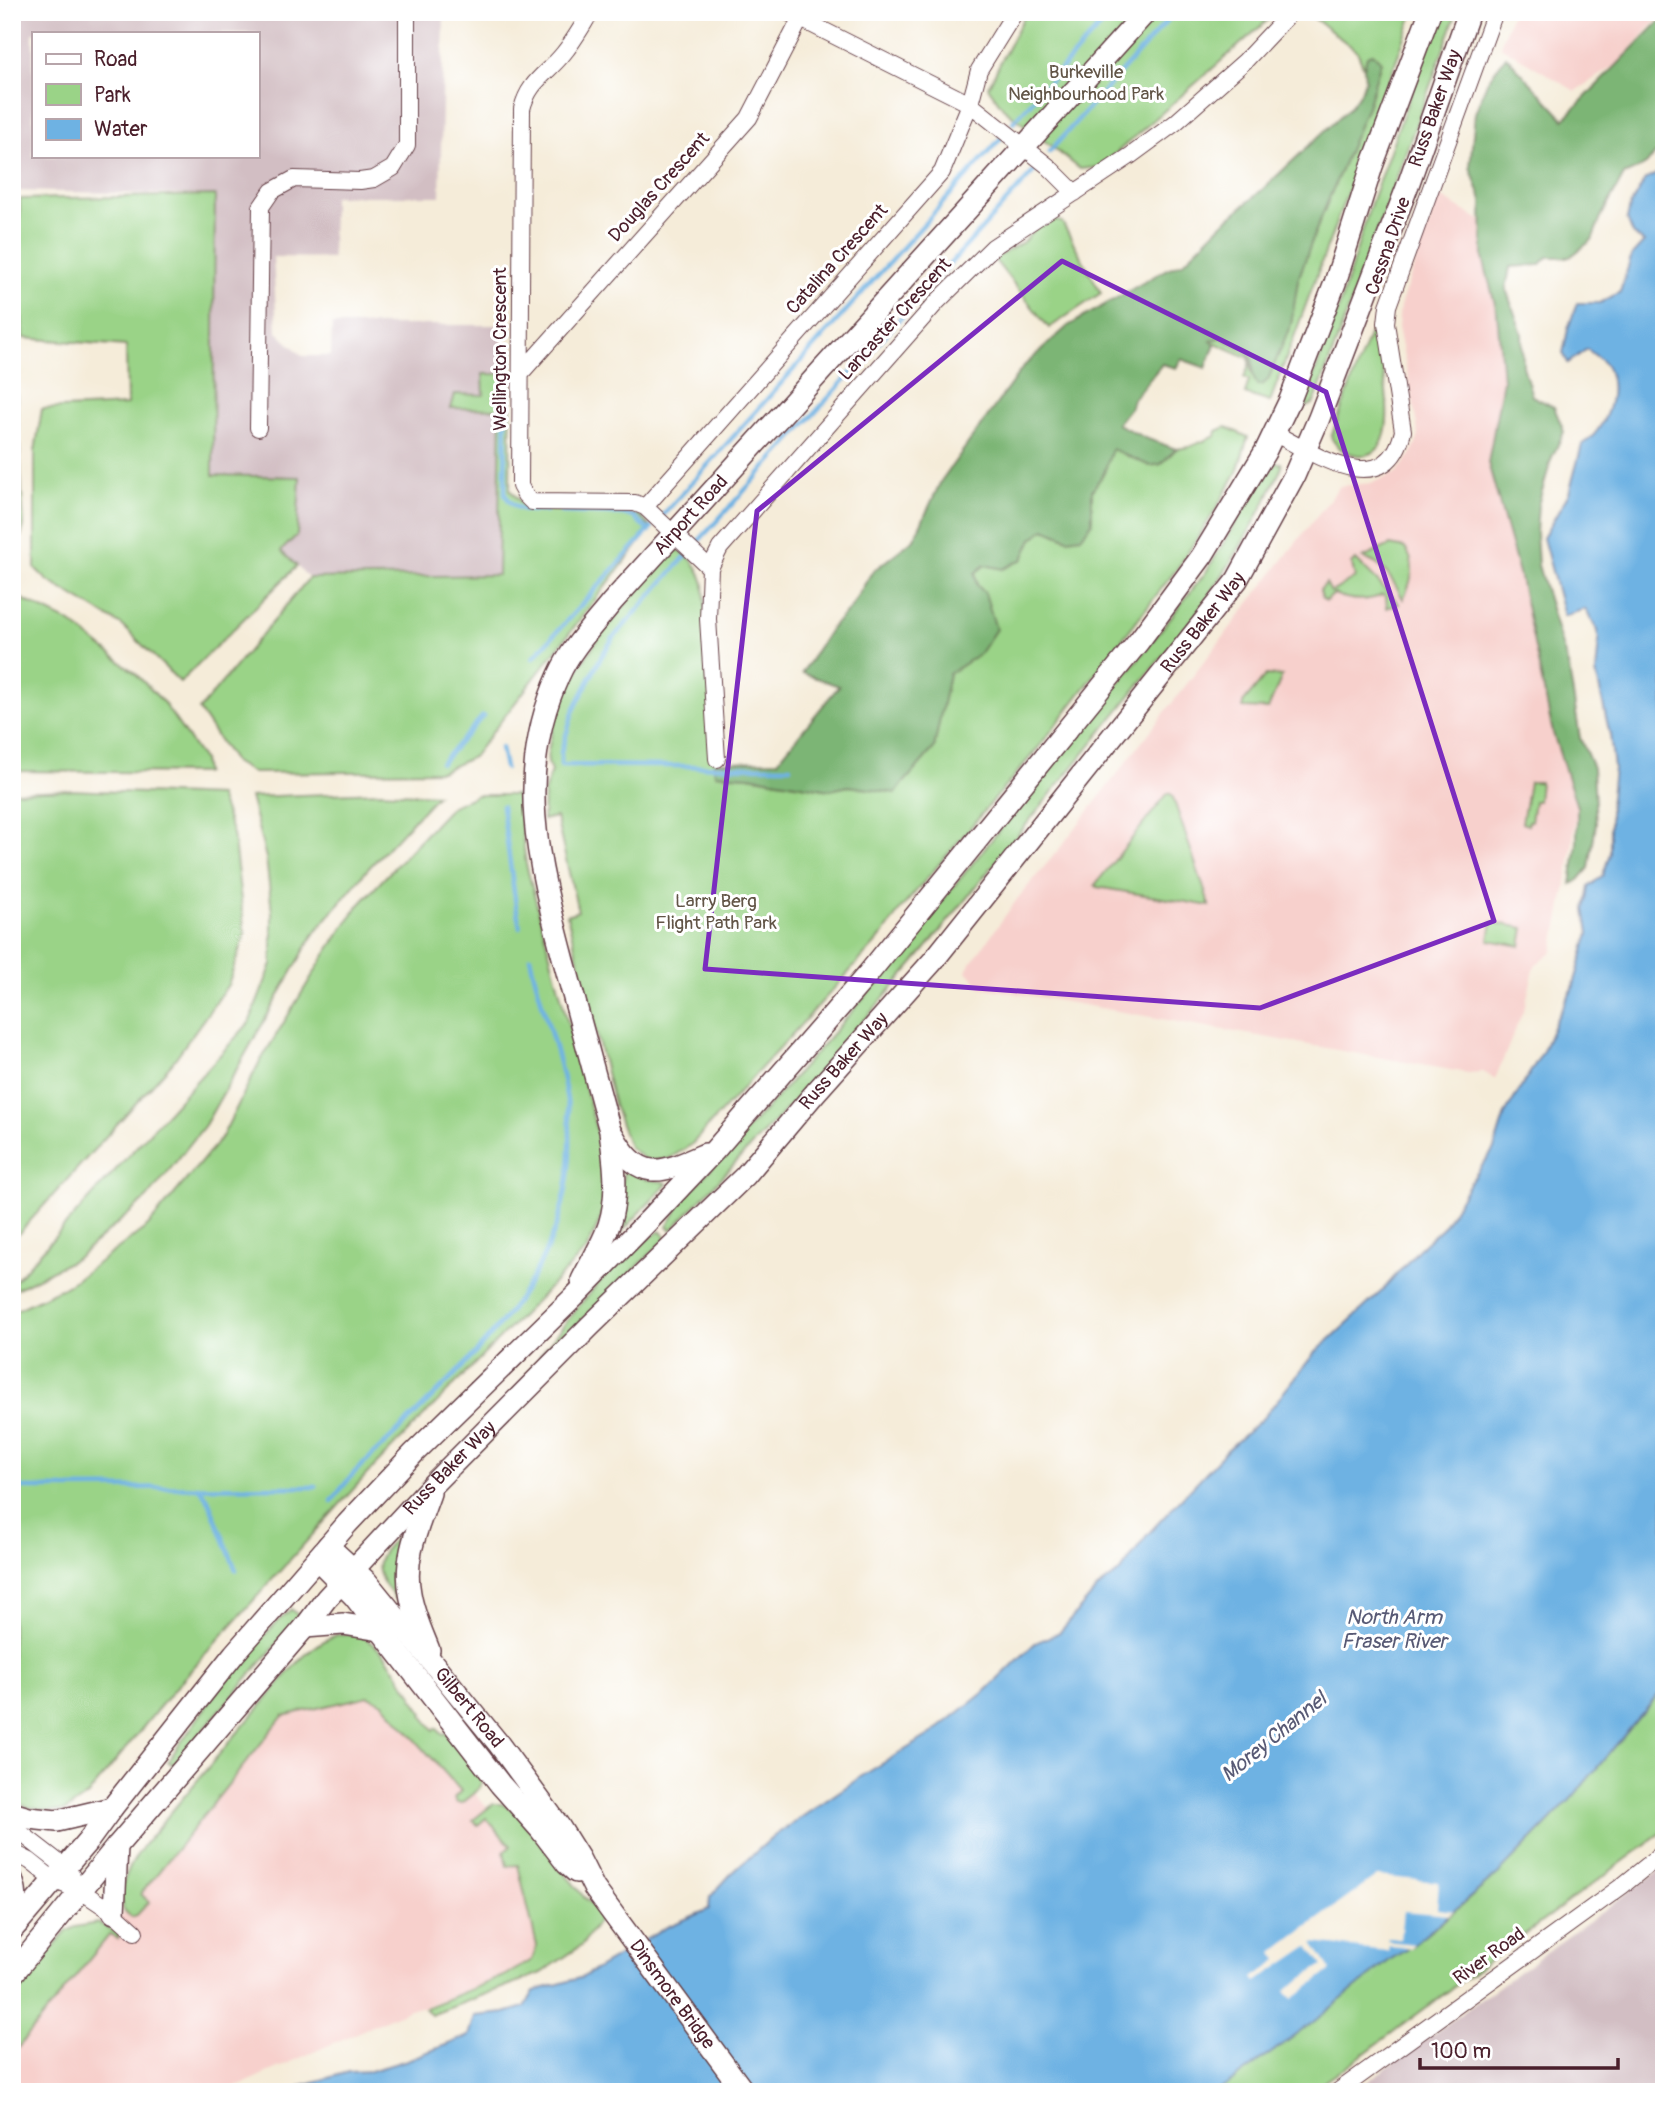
<svg xmlns="http://www.w3.org/2000/svg" width="1676" height="2104" viewBox="0 0 1676 2104" font-family="Pangolin,sans-serif">
<rect width="100%" height="100%" fill="#fff"/>
<filter id="ink" filterUnits="userSpaceOnUse"><feTurbulence type="fractalNoise" baseFrequency=".0143" numOctaves="2"/><feDisplacementMap in="SourceGraphic" scale="14" xChannelSelector="R" yChannelSelector="G"/><feConvolveMatrix kernelMatrix="1 2 1 2 8 2 1 2 1" color-interpolation-filters="sRGB"/></filter>
<filter id="wash" filterUnits="userSpaceOnUse"><feTurbulence type="fractalNoise" baseFrequency=".00686" numOctaves="4" result="noise"/><feDisplacementMap in="SourceGraphic" scale="28" xChannelSelector="R" yChannelSelector="G"/><feGaussianBlur stdDeviation="1.57" result="paint"/><feColorMatrix in="noise" values="0 0 0 0 0 0 0 0 0 0 0 0 0 0 0 0 0 1.4 0 .05"/><feComposite in="paint" operator="in"/></filter>
<g filter="url(#wash)">
<rect width="100%" height="100%" fill="#f5ecd9"/>
<path fill="#f7d0cc" d="M1512 12H1664L1617 64 1575 91 1500 46Z
M1439 196 1482 221 1483 258 1497 312 1503 380 1488 463 1489 470 1519 573 1553 733 1577 807 1569 870 1553 951 1535 965 1525 1006 1495 1079 1482 1072 1468 1073 981 987 966 970 1018 898 1060 848 1340 486 1372 483 1396 473 1411 455 1418 439 1417 422 1398 327 1400 306Z
M379 1684 519 1844 543 1953 508 1973 422 2007 410 2009 224 2092H12V2053L294 1700Z"/>
<path fill="#d2bec3" fill-rule="evenodd" d="M12 12H444L440 196H333L332 258 273 257 277 332 303 356H331L332 325H503L502 373 483 374 484 395 459 394 501 409 498 575 309 578 281 551 213 475 215 195 12 191ZM33 33H257V156H33Z
M1664 1867V2092H1353Z"/>
<path fill="#9ad387" stroke="#727959" stroke-width="2" d="M1026 12H1277L1100 167 1080 169 1003 108 988 87Z
M1306 12H1414L1270 402 1245 394 1249 380 1244 377 1249 366V358L1211 341 1220 337 1246 351 1251 357V372L1291 324 1298 280 1314 235 1368 104 1381 62 1377 56H1367L1364 68 1357 51Z
M1440 12H1457L1316 398 1313 404 1305 407 1303 405 1339 307 1371 203Z
M215 195 213 475 300 477 297 535 281 551 297 566 180 682 123 626 47 580 35 568V451L42 409 127 405 126 346 23 338 19 262 20 199Z
M1046 218 1062 222 1101 293 1049 328 994 259 1023 242Z
M12 325 24 526 18 547 12 551Z
M1370 333 1377 336C1381 361 1407 462 1357 455 1346 453 1336 447 1331 437Z
M483 374H511L510 490 525 507 603 510 639 515 651 528 473 757 442 771 253 773 234 762 199 710 309 578 498 575 501 409 451 408 455 394 484 395Z
M1226 427 1248 437 1237 472 1213 514 1179 566 1038 748 900 910 882 936 691 1145 668 1159 647 1161 629 1147 614 1105 567 915 578 911 556 817 543 820 544 793 551 771C545 760 548 752 550 741 563 670 626 601 673 549 689 551 700 569 704 584L715 774 749 776 830 790 849 786 895 792 934 748 948 674 980 653 977 585 975 573 985 565 1003 569 1022 559 1032 539 1045 529 1068 539 1092 523V490L1104 473 1112 448 1150 466 1161 464 1176 449 1189 447 1216 436 1217 431Z
M1276 463H1281L1282 467C1258 520 1228 570 1194 617L919 957 805 1089 672 1230 667 1227 683 1199 774 1100 856 1007 1143 653 1206 572 1257 488Z
M1390 545 1405 548C1417 564 1412 582 1403 599 1393 580 1384 564 1363 558Z
M1356 560 1394 598 1399 604 1387 608 1386 598 1383 595C1366 602 1350 601 1334 594L1326 601 1322 598 1320 590 1326 583 1331 592 1355 578 1352 564Z
M12 594 71 623 135 673 163 702 203 760 205 773 12 771Z
M1266 675 1282 676 1268 709 1243 708V703Z
M1529 782H1540L1538 801H1534L1531 821H1528V825L1522 823Z
M71 790 219 796 233 834 245 934 228 985 172 1063 12 1241V792Z
M380 792 437 795 366 871 313 935 205 1125 147 1198 77 1258 12 1291V1284L249 1023 272 964V912L266 858 250 797Z
M1168 793 1172 795 1210 906 1097 887 1095 885Z
M477 795H517L526 864 604 1159C608 1202 606 1212 586 1250L367 1474 175 1688 88 1795 65 1811H46L28 1807 12 1801V1312L67 1286 148 1226 222 1137 258 1065 323 958 358 906 452 806Z
M1492 922 1524 928 1521 946 1489 940Z
M624 1170 646 1179 665 1182 667 1184 616 1238H612Z
M660 1231 667 1238 543 1358 540 1355C578 1308 608 1263 660 1231Z
M408 1526 404 1606H402C397 1601 392 1595 388 1589 365 1560 388 1547 408 1526Z
M291 1609 300 1617 173 1765 168 1761C203 1710 245 1650 291 1609Z
M339 1634 360 1635 373 1644 385 1655 413 1696V1699L423 1713 422 1715 434 1730 436 1728 442 1734 446 1733 481 1776C485 1788 471 1796 462 1803H457L454 1798 461 1791 383 1703 369 1696 283 1716 141 1894 149 1902 137 1915 132 1917C106 1903 132 1861 144 1845 184 1797 223 1748 265 1701 286 1676 307 1645 339 1634Z
M1664 1688V1831L1350 2064 1309 2092H1214L1391 1959C1417 1943 1440 1924 1463 1904 1539 1840 1600 1764 1664 1688Z
M493 1804H502L518 1814 584 1897 593 1906 601 1917 582 1945 541 1973 431 2015 425 2008 506 1975 532 1960 537 1946 518 1865 507 1866 504 1852 511 1846 486 1818 478 1825 473 1820Z
M98 1923 119 1933 118 1939 110 1934 12 2055V1997L66 1932 75 1927Z"/>
<path fill="#7bb574" stroke="#626a50" stroke-width="2" d="M1664 17V144L1646 165 1624 175 1601 217 1592 240 1570 257H1548L1540 265 1510 267 1506 289 1522 334 1523 366 1532 396 1554 407 1564 432 1552 457 1538 505 1536 533 1538 565 1569 669 1580 738 1593 768 1596 824 1589 868 1579 880 1571 884 1577 843V807L1553 733 1519 573 1488 463 1503 380 1497 312 1483 258 1482 200 1470 167 1475 113 1487 82 1506 56 1564 119Z
M1373 53 1381 61 1368 104 1314 235 1298 280 1291 324 1268 380 1262 385H1258C1248 374 1256 367 1251 357 1246 348 1228 341 1220 337L1211 341 1215 344 1206 368 1181 359 1176 368 1162 364 1133 399 1131 406 1117 424 1145 438 1176 449 1161 464 1150 466 1112 449 1104 473 1092 490V523L1081 537 1068 539 1045 529 1032 539 1023 559 1003 569 985 565 975 573 977 585 985 593 996 629 980 653 949 674 934 748 895 793 849 786 830 790 750 776 715 774 714 762 778 761 839 686 802 673 831 628 850 609 872 572 914 539 941 481 1024 366 1068 326 1167 269 1183 263 1222 224 1263 189 1349 108 1361 92 1365 80 1364 68 1367 56Z"/>
<path fill="#6eb2e3" stroke="#5c6887" stroke-width="2" d="M1664 170V1688L1571 1799 1499 1873 1412 1946 1391 1959 1311 2024 1217 2092H290L303 2085 349 2072 371 2071 407 2060 469 2036 475 2016 505 2013 525 2007 534 1991 583 1977 667 1927 709 1909 710 1897 731 1874 774 1836 862 1776 934 1732 988 1689 1035 1643 1060 1632 1097 1589 1122 1570 1147 1535 1227 1450 1264 1417 1313 1355 1383 1290 1419 1249 1443 1227 1472 1180 1494 1149 1505 1114 1543 1051 1556 1020 1573 988 1589 933 1585 909 1589 887 1603 875 1610 853V806L1614 768 1610 735 1596 673 1599 639 1596 628 1585 609 1564 616 1543 538 1569 493 1582 445C1605 430 1619 394 1607 367 1603 360 1593 354 1587 349L1568 363 1563 353 1568 329 1577 303H1600L1620 292 1632 255 1644 242 1633 234 1627 219 1630 206 1645 180Z"/>
<path fill="#f5ecd9" d="M1377 1876 1439 1882 1437 1909 1454 1911 1449 1915 1403 1911 1400 1939 1388 1938 1387 1941 1414 1944 1410 1948 1389 1946 1388 1951 1313 1943 1331 1970 1292 1999 1285 1990 1323 1965 1309 1946 1256 1982 1253 1978 1278 1960 1273 1952Z"/>
<g fill="none" stroke-linecap="round" stroke-linejoin="round">
<path stroke="#6eb2e3" stroke-width="4.5" d="M1013 122 1113 12
M1049 152 1175 12
M506 386 505 494C514 512 528 511 546 511
M561 512 624 514 634 517 649 531
M663 515 1001 138
M696 544 1035 170
M685 557 614 637 601 657 573 712 561 752V765L790 767
M533 658 651 528
M501 748 505 768
M441 763 483 716
M502 806 516 906 520 927
M198 1487 207 1497 236 1570
M12 1488 316 1487
M332 1501C339 1491 347 1481 355 1472 367 1459 381 1448 394 1435 490 1341 586 1255 568 1107 561 1056 541 1008 530 957"/>
</g>
</g>
<g filter="url(#ink)">
<g fill="none" stroke-linecap="round" stroke-linejoin="round">
<g stroke="#643e45" stroke-width="18">
<path id="street" d="M591 12C582 26 574 41 563 54 546 75 529 81 522 109L520 486 525 495 532 502 635 503 645 507 710 568
M787 12 970 104 1048 166 1075 193
M521 373 749 118 804 12
M258 428 261 207 272 191 294 179 360 181 374 179 393 168 407 145V12
M1274 433C1312 453 1387 504 1403 431L1386 323 1388 306 1495 12
M645 507 942 172 970 104 979 70 1015 12
M717 759 708 619 710 568 720 548 937 302 993 247 1130 156 1175 123 1245 61 1291 12
M12 1826 66 1868 72 1876
M12 1852 30 1861 55 1881 81 1891 114 1913 135 1932
M1337 2092 1622 1886 1664 1852"/>
</g>
<g stroke="#643e45" stroke-width="24">
<g id="secondary">
<path d="M613 1135C640 1184 662 1173 705 1154"/>
<path id="s1" d="M582 1280C591 1262 603 1243 609 1225 619 1194 614 1161 610 1131 595 1074 579 1018 564 961 538 862 514 773 559 675 571 648 593 626 612 602L1146 12"/>
<path id="s2" d="M328 1546 367 1582 498 1743 559 1826 579 1858 594 1888 744 2092"/>
<path d="M317 1559 354 1596 500 1784 541 1830 567 1864 576 1872"/>
<path d="M305 1627 343 1624 380 1630"/>
<path d="M429 1650C422 1632 413 1613 410 1593 403 1558 419 1525 430 1493"/>
<path d="M12 1813 29 1818 57 1821 112 1808"/>
<path d="M12 1879 15 1889 18 1923"/>
<path d="M114 1913 117 1846"/>
<path d="M12 1930 88 1841 112 1808 234 1654 347 1524 414 1453 574 1297 651 1218 714 1151 868 974 1139 641 1202 556 1265 452 1290 400 1335 283 1372 166 1430 12"/>
<path id="s3" d="M12 1975 117 1846 305 1627 326 1599 434 1483 590 1326 745 1176 815 1093 933 961 1237 580 1294 476 1319 418 1408 185 1469 12"/>
</g>
</g>
<use href="#street" stroke="#fff" stroke-width="16"/>
<use href="#secondary" stroke="#fff" stroke-width="21"/>
</g>
</g>
<path fill="none" stroke="#7b2cbf" stroke-width="5" stroke-linejoin="round" d="M1062 261 1326 392 1494 921 1260 1008 705 969 757 511Z"/>
<g text-anchor="middle" dominant-baseline="central" stroke-width="6" stroke-linejoin="round" paint-order="stroke">
<g font-size="19" fill="#625547" stroke="#fff">
<text x="1086" y="72">Burkeville<tspan x="1086" dy="22">Neighbourhood Park</tspan></text>
<text x="716" y="901">Larry Berg<tspan x="716" dy="22">Flight Path Park</tspan></text>
</g>
<g font-size="19" fill="#4a1f2b" stroke="#fff">
<text stroke="none"><textPath href="#s3" startOffset="2371">Russ Baker Way</textPath></text>
<text transform="translate(659 187) rotate(-48)">Douglas Crescent</text>
<text transform="translate(1388 246) rotate(-71)">Cessna Drive</text>
<text transform="translate(837 259) rotate(-48)">Catalina Crescent</text>
<text transform="translate(895 319) rotate(-48)">Lancaster Crescent</text>
<text transform="translate(500 349) rotate(-90)">Wellington Crescent</text>
<text stroke="none"><textPath href="#s1" startOffset="833">Airport Road</textPath></text>
<text stroke="none"><textPath href="#s3" startOffset="1804">Russ Baker Way</textPath></text>
<text stroke="none"><textPath href="#s3" startOffset="1237">Russ Baker Way</textPath></text>
<text stroke="none"><textPath href="#s3" startOffset="670">Russ Baker Way</textPath></text>
<text stroke="none"><textPath href="#s2" startOffset="215">Gilbert Road</textPath></text>
<text transform="translate(1489 1956) rotate(-36)">River Road</text>
<text stroke="none"><textPath href="#s2" startOffset="567">Dinsmore Bridge</textPath></text>
</g>
<g font-size="21" font-style="italic" fill="#585a75" stroke="#fff">
<text x="1394" y="1617">North Arm<tspan x="1394" dy="24">Fraser River</tspan></text>
<text transform="translate(1274 1737) rotate(-39)">Morey Channel</text>
</g>
</g>
<rect width="1676" height="2104" fill="none" stroke="#fff" stroke-width="42"/>
<rect x="32" y="32" width="228" height="126" fill="#ffffff" stroke="#b7a5aa" stroke-width="2"/>
<rect x="46" y="54" width="35" height="10" fill="#ffffff" stroke="#b7a5aa" stroke-width="2"/>
<text x="94" y="66" font-size="21" fill="#4a1f2b">Road</text>
<rect x="46" y="84" width="35" height="21" fill="#9ad387" stroke="#b7a5aa" stroke-width="2"/>
<text x="94" y="102" font-size="21" fill="#4a1f2b">Park</text>
<rect x="46" y="119" width="35" height="21" fill="#6eb2e3" stroke="#b7a5aa" stroke-width="2"/>
<text x="94" y="136" font-size="21" fill="#4a1f2b">Water</text>
<path d="M1420 2058v10h198v-10" fill="none" stroke="#4a1f2b" stroke-width="3.5"/>
<text x="1431" y="2058" font-size="21" fill="#4a1f2b" stroke="#ffffff" stroke-width="5" paint-order="stroke">100 m</text>
</svg>
